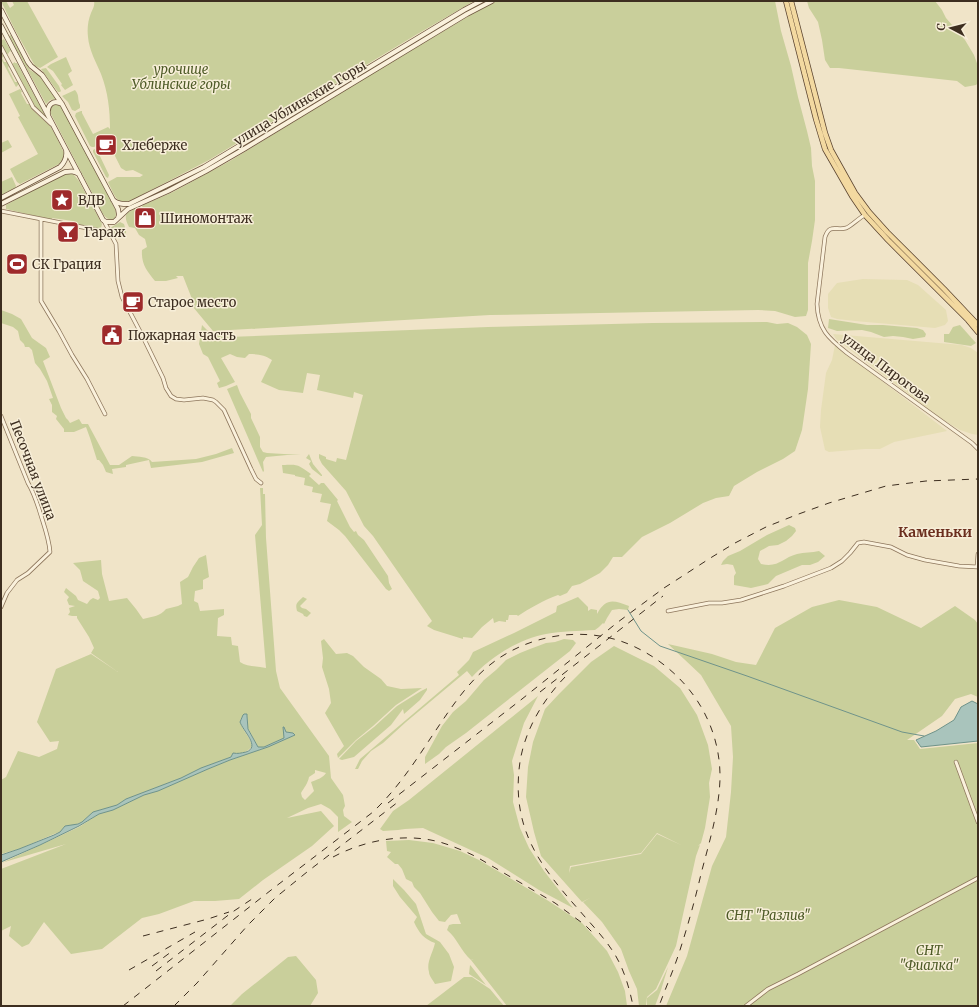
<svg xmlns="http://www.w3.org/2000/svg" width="979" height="1007" viewBox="0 0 979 1007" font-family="Merriweather,serif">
<rect width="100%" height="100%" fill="#f0e4c8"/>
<path fill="#e6deb5" d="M863 279 907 280 918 285 946 310 948 321 945 325 935 328 855 321 837 319 831 317 828 308V294L837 283Z
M833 334 962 345 971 348 978 353V435L972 434 960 430 940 418 836 339Z
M835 345 947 431 894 442 880 449H865L829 452 825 450 820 427 821 410 826 373 832 360Z"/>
<path fill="#c9cf9b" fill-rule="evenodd" d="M1 1H6L10 8 14 5 12 1H27L58 57 40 68 35 66 15 30Z
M94 1H474L414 36 209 160 134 199C116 207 115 196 108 182L117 177H140L143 175 133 170 126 171 121 168 115 156 113 144 108 140 94 147H92L90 146 75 116 76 113 81 111H82V113L93 134 108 127 110 129C110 110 108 92 101 74 96 62 89 50 88 37 87 29 88 20 91 13 93 8 95 6 94 1Z
M497 1H775L781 31 791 66 798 97 807 131 811 148 812 166 815 181V220L812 241 808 263V310L806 316 795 317 775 311 758 310 490 315 213 331 193 307 192 299 183 276H176L178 278 166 281H155C147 271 141 264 142 250L147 247 145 239 139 235 135 228 129 227C123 215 125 212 138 208 141 212 140 217 144 221L150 217 147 211H144L142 207 143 205 173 192 230 161 372 74 479 10Z
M807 1H935L942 10 946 18 965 40 974 55 978 66V83L976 85 965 87 957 81 839 68H830L825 60 822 40 818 22 809 8Z
M11 35 28 67 30 70 40 76 56 99 50 100 46 104 9 36Z
M4 39 11 51 9 52V53L6 55 1 44V41Z
M1 54H2L4 56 2 58 4 62H7L9 66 8 68 15 82H18L19 84 16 87 1 59Z
M66 57 72 71 68 74 73 85 65 90 61 85 62 84 53 71 47 67 51 64Z
M15 62V63H17L46 117 33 104 12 64Z
M46 68 59 86 61 91 60 92H58L41 69Z
M20 89 22 91 21 93 27 104H29L34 111 51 127 56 136 64 153 63 159 59 164 20 184 17 182 10 169 38 154 18 117 20 116 9 94Z
M75 90C80 96 77 99 80 105V108L75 111 72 110 68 102 62 96Z
M54 105H59L62 107 115 209C119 221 109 223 103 214L51 114C50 110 51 107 54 105Z
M8 140 12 147 1 153V143Z
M95 149 97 150 109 175 108 178 106 177 93 152V150Z
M70 173 74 175 79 181 102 224 101 228C93 230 82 226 74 224L73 221 52 218V220L6 209V205L59 176 65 174Z
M12 177 16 186 15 188 1 195V182Z
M120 222 124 224 126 231V233L124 234V231L117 230V235C113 234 111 232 110 228Z
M1 310 12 314 21 319 32 338 46 348 50 357 43 361 61 408 66 418 68 420 70 423 79 419 82 424H88L110 465H119L132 456C138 457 148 456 152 462L196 459 216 454 232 448 234 453 202 462 151 468 149 460 126 465V467L112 469 113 474 106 472 103 465 99 460H97L90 438 86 427 74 432H64V429L56 419 57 416 52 412V405L49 399 53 398 47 381 40 369 35 363 32 350 29 347H25L24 344 20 340 18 331 13 327 1 323Z
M829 319 867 325H883L917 328 923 330 926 334 925 337 913 339 903 337 893 336 884 337 871 332 862 330 837 331 828 328Z
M767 322 777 324 788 323 797 327 807 335 811 344 808 389 802 430 795 451 783 459 757 472 734 486 729 496 716 498 703 503 670 523 642 537 622 557H613L608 565 600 573 580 584 572 586 567 593 560 596 558 595C544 600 530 608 518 616L517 615H509L508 620H506V622L499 621 494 623 493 618 482 627 472 638 463 637V639L434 630 427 626 432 621 373 536 364 526 346 491 322 464 319 458V454L326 457V459L336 462 337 458 346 460 363 395 354 392 353 398 317 390 320 375 307 373 303 393 279 390 261 382 272 360C265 355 258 354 249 354L245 358 237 357 230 354 221 358 235 382 226 386 219 388 217 383 220 381 208 357 203 354 199 344 202 325 211 334 228 333V337L488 327 653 323Z
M960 325 976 343 971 346 944 342V334H949L953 327Z
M237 385 240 393 251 414V418L260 437V447L263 452 267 453 301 455H287L266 457 263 462 264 471 263 472 227 389Z
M309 454 313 464 322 475V476H321L312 469 309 464 311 461 306 458Z
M282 465H283C299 464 298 465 311 474L309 476 319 485 321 483H324L338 500 337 501 350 527 354 532 356 531 358 535 364 540 388 576 389 583 392 589 389 591 386 589 345 536 339 530 327 521 331 504 320 502 322 494 312 492 313 487 304 485 305 478 295 476V475L283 473Z
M260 488H263V494H265L266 538 276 671 280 688 329 756 331 778 343 795 345 806 343 810 344 816 352 822 338 832V817L330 809 321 804 308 808 287 818 321 811 334 826 312 846 263 880 239 899 215 901H194L159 914 142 918 102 949 71 954 44 922 29 944 22 947 9 936 11 926 1 931V869L66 844 1 863 6 861 79 827 99 814 113 810 144 795 158 791 208 769 230 760 268 747 295 735 293 733 286 732 284 727H283L284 738 264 747H258L248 728 247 716V714C242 715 241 718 240 722 243 731 250 737 252 746 248 752 240 755 233 753L231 757 201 768 181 778 126 799 117 805 93 812 82 822 74 825 65 826 60 832 54 834 19 849 1 854V780L6 777 18 751 39 757 57 749 59 741 50 742 37 722 56 669 91 654 118 672 91 653 94 648 89 637 77 618V616H72L68 615 70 612 69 608 75 606 69 605 67 600 69 597 64 592 66 588 76 596 78 600 87 604 90 600 93 598 98 600 100 598 98 591 83 581 80 570 73 563 101 560 102 574 109 601 127 598 136 609 143 619C151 617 161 616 166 609L178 606 182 604 180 582 188 577 193 567 199 558 206 555 209 577 203 580V589L195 591 194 601 198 603 200 611 224 609V615L218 618 217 636 231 637 232 645 238 646 240 662C247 667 257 666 266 668L255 535 262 525ZM315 770 326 773C323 778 316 780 311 782L314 791 305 800 302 797 301 793C304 788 308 783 309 777L315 773Z
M789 525 795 528 796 531 792 536 786 541 778 545 769 546 760 551 758 559 761 564C779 568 782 558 797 554 804 552 812 553 819 551L825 556 818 562 810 565H802L776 576 768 584 751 588 734 585V576L736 573 733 565 727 564 721 565 723 561 728 556 740 551 767 535Z
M303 597 307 599 300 606 302 608 306 609 311 613 307 617 304 616 303 614 297 611C295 603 297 603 303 597Z
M578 597 588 607V611L591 609 597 610V614C606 598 613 600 629 606L628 610 619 609 612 610 607 618 604 624 603 623 599 627 595 630C578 631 562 631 546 634 519 639 490 657 472 677L467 671 406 722 383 743 371 751 362 761 358 769H355L360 759 459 675 457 672 469 660 473 652 514 633 556 612 557 606Z
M839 600 877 607 921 628 955 606 975 620 978 624V697L971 694 955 699 942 716 907 740H914L920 749 978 743V1006H666L687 956 712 866 726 837 731 792 733 757 731 726 701 675 668 644 712 654 736 662 756 665 775 628 812 607Z
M324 639 336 654 347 653 353 656 364 667 381 679 387 686 401 689 422 688 396 705 373 726 356 740 338 758 337 754 344 746 325 713 331 703 329 689 322 667 323 658 321 641Z
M564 639 573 640 576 643 570 651 542 673 466 733 446 747 439 754 425 764V757L442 726 453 712 466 701 484 680 496 670 506 660 520 653 530 649 546 643 555 642Z
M614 646 654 666 680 688 697 715 708 745 712 769 709 783 710 797 705 828 701 843 698 846 700 845 696 856 676 946 656 989 647 997 646 1006H639L637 989 629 971 621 949 602 922 583 902 590 898 582 902 541 856 534 832 526 797 528 767 533 742 545 709 559 694 591 662ZM657 833 681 845 657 834 641 854 571 867 569 873 570 866 641 853Z
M427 688V690L420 700 404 714 403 709 391 725 354 757 342 760 339 759 356 741 374 727 397 706 421 691Z
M538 696 524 723 512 761 514 775 513 802 520 828 529 848 544 871 573 908 539 890 488 858 423 828 405 829 398 830 383 831 380 829 393 811 409 800Z
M409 840 433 843 460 851 479 860 547 900 582 923 607 951 618 972 625 991 627 1006H507L471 960 476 958 471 960C461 951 457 938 447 930L449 925 453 924H461L457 914 451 915 445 922 439 921 432 912 420 893 414 887 412 882 406 879 402 869 398 864H395L387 857 391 852 387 851 386 841Z
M393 879 404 890 416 904 426 934 440 942 449 954 454 967 451 981 435 984C433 980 429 976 429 972 426 962 433 953 435 943 424 939 419 933 414 922L417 917 400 897 393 886Z
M296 956 316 980 318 993 310 1006H230L242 994 272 970 288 957Z
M470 965 471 966 486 985 469 974Z
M668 967 661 990 655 1006H647V998L657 990Z
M464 977H472L490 989 504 1006H426Z"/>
<path fill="#a9c4bc" stroke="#6f938a" d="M972 701 978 704V741L921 747 916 740 936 731 954 720 961 707Z
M244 714H247V716L248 729 258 747H264L284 738 283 727H284L286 732 293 733 295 735 268 747 230 760 208 769 158 791 144 795 113 810 99 814 79 826 40 845 1 862V855L19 849 54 835 60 832 65 826 78 824 82 822 93 812 117 805 126 799 181 778 201 768 231 757 233 753C238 754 241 753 246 752 261 747 243 731 240 722L243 715Z"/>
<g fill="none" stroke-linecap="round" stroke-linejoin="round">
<path stroke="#6f938a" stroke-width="1" d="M628 610 641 631 660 646 747 676 902 732 924 736"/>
<g stroke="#8d765c" stroke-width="4.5">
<path id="street" d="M1 47 31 103 33 107 51 124
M1 211 97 230C102 230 106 231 110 235
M865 215C860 217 850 227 846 228 836 231 830 223 825 237L817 304C818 329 828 338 847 353L972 443 978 449
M41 219V301L59 331 72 355 87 379 105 414
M104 221 116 244 118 281 122 297 144 339 163 378 166 388 171 396 176 399 184 400 203 398 213 400 216 402 224 410 251 469 256 479 261 483
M1 416 28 483C33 491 36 500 39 509 43 523 49 537 50 552L28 573 17 580 7 593 1 607
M977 567 978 554
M668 611 709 603H722L741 600 784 586 831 568 842 561 850 553 858 543 864 542 891 547 907 555 925 560 959 566 978 567
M956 762 978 822
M746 1006 768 989 798 974 978 878"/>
</g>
<g stroke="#6f573f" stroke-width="5.5">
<path id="secondary" d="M1 10 28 62 31 66 42 75 62 104 118 209 119 215 118 218
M1 26 103 220 106 222H114L128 209 168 191 206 171 244 149 467 14 492 1
M48 114C47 105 53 99 62 104
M1 198 60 167C65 162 67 156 66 150
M113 200C118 204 122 204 129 204L204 167 464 10 481 1
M1 204 65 172C71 171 74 171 79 174"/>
</g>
<g stroke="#5b4430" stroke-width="6">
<path id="primary" d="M786 1 816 119 825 149 852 196 865 215 888 240 968 320 978 332
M791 1 825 133 831 150 855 193 869 212 887 232 944 289 978 325"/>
</g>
<use href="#street" stroke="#faf1dc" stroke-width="3"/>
<use href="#secondary" stroke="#faf1dc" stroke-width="4"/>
<use href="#primary" stroke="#f3d9a0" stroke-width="4.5"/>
<path stroke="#3d2e20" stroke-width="1" stroke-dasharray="7 7" stroke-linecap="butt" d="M565 677C541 702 522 735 519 770 513 831 541 867 579 910 590 923 602 935 612 950 623 966 629 986 633 1006
M540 692 663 596
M388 803 522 699 618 622 664 588 712 557 735 543 766 527 796 515 829 503 886 486 926 481 978 479
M333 857C367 839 411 831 449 845 459 849 470 853 480 859L555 903 585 925 592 932
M143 936 208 919 229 912
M152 966 171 952
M129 970 195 932
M156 971 231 913 255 897
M123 1006 275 887 373 812C396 790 413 765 430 739 451 708 471 675 504 655 542 632 592 627 633 646 685 670 721 720 720 779 719 811 709 843 701 874 695 900 688 925 680 950 674 969 666 987 659 1006
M174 1006 197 983 248 925 275 898 307 872 398 802"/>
</g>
<defs>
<g id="cafe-square" transform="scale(1.15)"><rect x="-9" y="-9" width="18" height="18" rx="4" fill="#9e2a2b" stroke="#f7eed8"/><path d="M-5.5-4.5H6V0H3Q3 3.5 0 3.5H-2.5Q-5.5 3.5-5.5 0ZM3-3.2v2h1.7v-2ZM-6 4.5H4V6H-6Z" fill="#fff"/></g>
<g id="sight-square" transform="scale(1.15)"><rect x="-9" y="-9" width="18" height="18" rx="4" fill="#9e2a2b" stroke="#f7eed8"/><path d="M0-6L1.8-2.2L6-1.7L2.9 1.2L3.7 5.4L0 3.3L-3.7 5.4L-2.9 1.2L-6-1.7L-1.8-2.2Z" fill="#fff"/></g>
<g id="shop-square" transform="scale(1.15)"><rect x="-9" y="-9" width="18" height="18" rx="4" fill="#9e2a2b" stroke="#f7eed8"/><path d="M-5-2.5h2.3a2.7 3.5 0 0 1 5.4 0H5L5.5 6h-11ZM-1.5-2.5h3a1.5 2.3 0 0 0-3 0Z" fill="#fff"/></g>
<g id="bar-square" transform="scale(1.15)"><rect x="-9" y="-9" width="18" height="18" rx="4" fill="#9e2a2b" stroke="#f7eed8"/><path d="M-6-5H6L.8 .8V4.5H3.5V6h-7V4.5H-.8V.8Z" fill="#fff"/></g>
<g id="stadium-square" transform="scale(1.15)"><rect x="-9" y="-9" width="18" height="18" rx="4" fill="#9e2a2b" stroke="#f7eed8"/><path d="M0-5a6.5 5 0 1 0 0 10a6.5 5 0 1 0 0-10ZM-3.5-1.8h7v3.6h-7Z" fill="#fff"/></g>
<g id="civic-square" transform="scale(1.15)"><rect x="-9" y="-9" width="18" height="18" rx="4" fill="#9e2a2b" stroke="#f7eed8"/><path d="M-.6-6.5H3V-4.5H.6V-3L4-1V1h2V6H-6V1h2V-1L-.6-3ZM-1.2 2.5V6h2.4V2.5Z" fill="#fff"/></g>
</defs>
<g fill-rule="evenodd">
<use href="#cafe-square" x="106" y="145"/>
<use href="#sight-square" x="62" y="200"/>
<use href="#shop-square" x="145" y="218"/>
<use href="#bar-square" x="68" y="232"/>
<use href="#stadium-square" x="17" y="264"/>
<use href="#cafe-square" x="133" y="302"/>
<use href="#civic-square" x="112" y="335"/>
</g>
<g text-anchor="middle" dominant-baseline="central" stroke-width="3" stroke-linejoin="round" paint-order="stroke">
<g font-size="13" font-style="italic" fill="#4d5a26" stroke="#f7eed8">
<text x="181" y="69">урочище<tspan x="181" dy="15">Ублинские горы</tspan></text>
<text x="768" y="915">СНТ "Разлив"</text>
<text x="929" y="950">СНТ<tspan x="929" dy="15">"Фиалка"</tspan></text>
</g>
<g font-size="13" fill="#3d2e20" stroke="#f7eed8">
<text transform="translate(300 103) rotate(-31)">улица Ублинские Горы</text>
<text transform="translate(886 368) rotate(37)">улица Пирогова</text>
<text transform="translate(33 470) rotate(69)">Песочная улица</text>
</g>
<g font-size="13" fill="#3d2e20" stroke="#f7eed8" text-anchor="start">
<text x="122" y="145">Хлеберже</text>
<text x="78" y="200">ВДВ</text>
<text x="160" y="218">Шиномонтаж</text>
<text x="84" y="232">Гараж</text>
<text x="32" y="264">СК Грация</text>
<text x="148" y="302">Старое место</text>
<text x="128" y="335">Пожарная часть</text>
</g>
<g font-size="14" font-weight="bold" fill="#6b2e1e" stroke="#f7eed8">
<text x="935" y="532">Каменьки</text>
</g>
</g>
<rect width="979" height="1007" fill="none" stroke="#3d2e20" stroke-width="4"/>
<g transform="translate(951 28) rotate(277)" stroke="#f7eed8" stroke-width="3" paint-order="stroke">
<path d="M0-3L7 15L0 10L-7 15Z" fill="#3d2e20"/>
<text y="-6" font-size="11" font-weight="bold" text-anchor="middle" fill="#3d2e20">С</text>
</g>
</svg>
